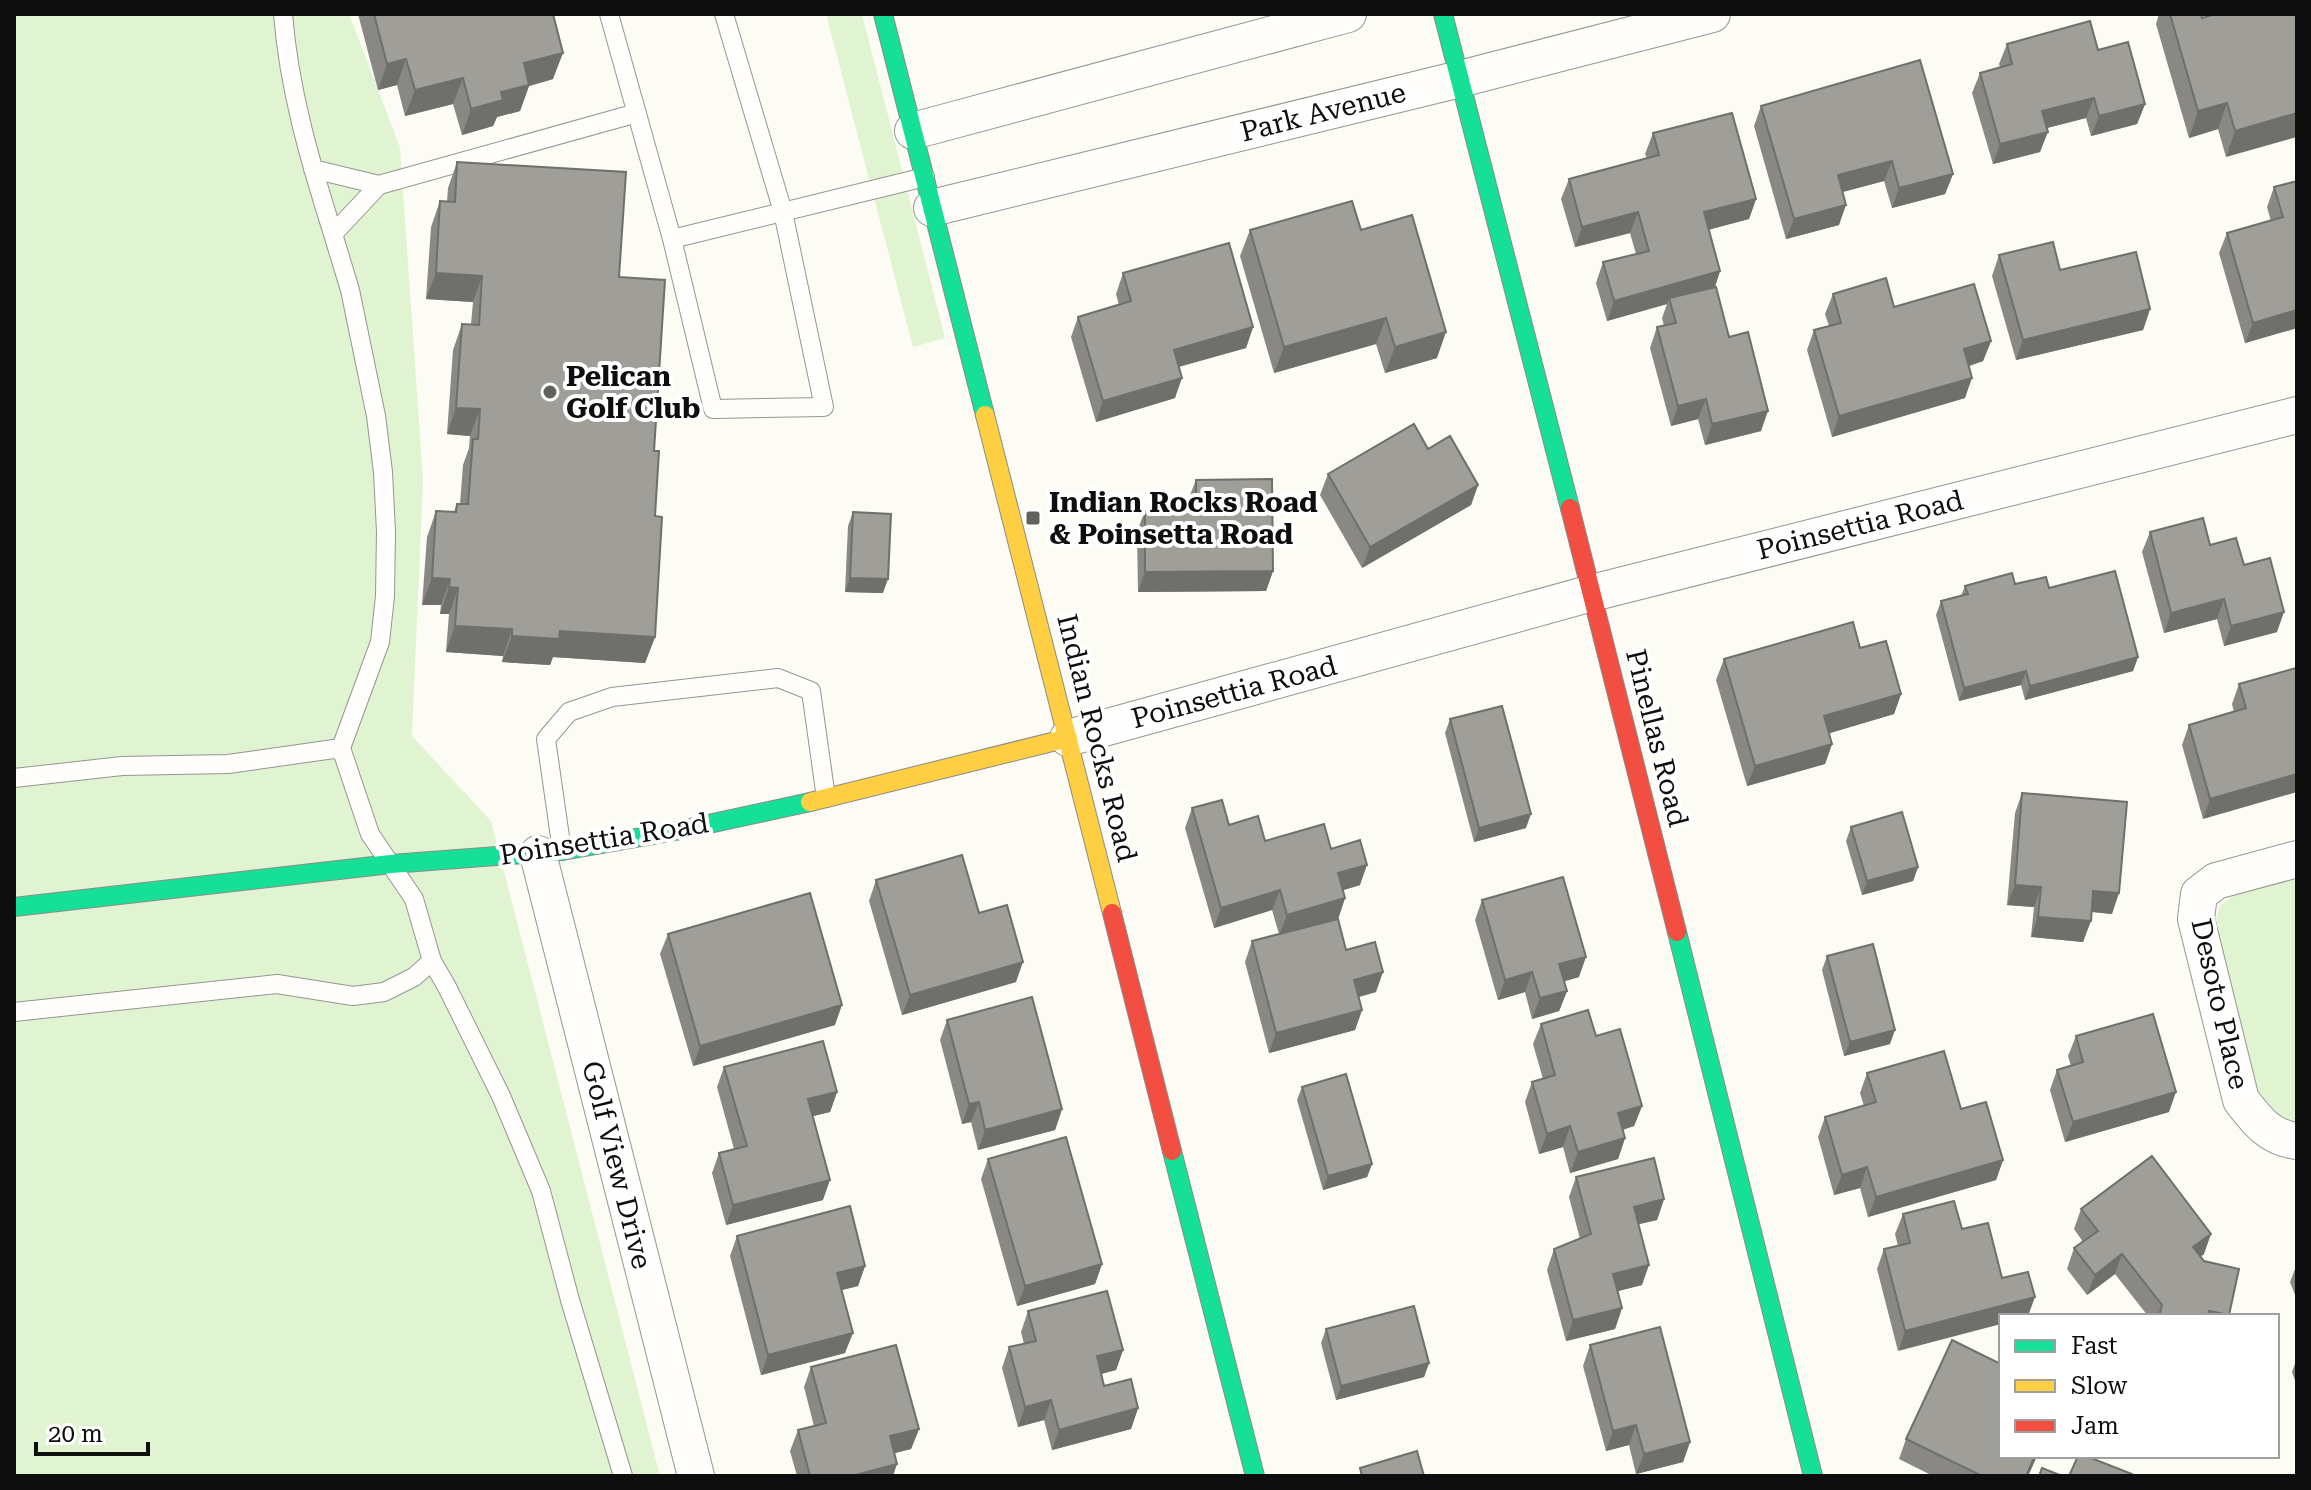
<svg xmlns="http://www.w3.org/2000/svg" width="2311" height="1490" viewBox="0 0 2311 1490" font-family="'Roboto Serif',serif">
<rect width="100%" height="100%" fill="#fcfbf4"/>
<path fill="#e1f4d1" d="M14 14H349L400 147 423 480 412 736 491 821 660 1476H14Z
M826 14H862L945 338 913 347Z
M2297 877V1130L2261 1110 2214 924 2220 906 2235 894Z"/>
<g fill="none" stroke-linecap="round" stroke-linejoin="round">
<g stroke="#959592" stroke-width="20">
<path id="lane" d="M283 14C289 90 310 161 333 234
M609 14 672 239 713 409 824 407 783 212 724 14
M313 169 379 185
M672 239 925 177
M14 778 122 766 228 764 341 748
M562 851 546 739 569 712 612 697 778 678 811 691 826 798
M14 1012 277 984 353 996 384 992 414 977 432 961
M623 1476 570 1300 541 1191 501 1096 447 987 432 961 414 899 370 834 341 748 380 642 385 596 386 532 383 472 376 416 350 290 333 234 379 185 637 113"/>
</g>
<g stroke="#959592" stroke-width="38">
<path id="street" d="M913 131 1348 14
M932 208 1460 79 1712 14
M1068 738 1592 593 2297 415
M538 854 696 1476
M2297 859 2216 881 2199 894 2196 919 2241 1100C2257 1121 2270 1138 2297 1141"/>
</g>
<g stroke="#8c8b88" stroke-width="20">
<path id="fast" d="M883 14 985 415
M1443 14 1570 508
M14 907 391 864 562 851 681 830 810 802
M1677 932 1813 1476
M1172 1151 1255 1476"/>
</g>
<g stroke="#8c8b88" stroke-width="20">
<path id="slow" d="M985 415 1112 913
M810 802 1068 738"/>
</g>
<g stroke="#8c8b88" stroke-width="20">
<path id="jam" d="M1570 508 1677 932
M1112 913 1172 1151"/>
</g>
<use href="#lane" stroke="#fffefd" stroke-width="18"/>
<use href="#street" stroke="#fffefd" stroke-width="36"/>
<use href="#fast" stroke="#16e098" stroke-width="18"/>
<use href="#slow" stroke="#ffcf43" stroke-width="18"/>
<use href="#jam" stroke="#f24e42" stroke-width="18"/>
</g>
<path fill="#898884" d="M358 14H553V79L529 86 520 111 497 117 493 126 462 135 453 104 405 116 397 85 378 90Z
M2159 14H2201L2202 18 2296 14 2226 157 2218 129 2189 138 2156 24Z
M2007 44 2098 50 2145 104 2137 124 2091 136 2086 118 2047 128 2040 152 1993 164 1972 93 1980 73 2000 67 1999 64Z
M1761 106 1953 174 1945 194 1892 208 1884 181 1843 192 1839 225 1786 239 1754 126Z
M1653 133 1756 199 1749 219 1709 229 1720 271 1715 287 1729 337 1761 431 1705 445 1698 419 1671 426 1650 348 1657 327 1664 326 1662 318 1667 304 1607 321 1596 283 1603 262 1636 254 1630 233 1575 247 1561 199 1569 179 1647 158 1645 154Z
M457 162 619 277 654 451 655 637 645 663 553 657 550 665 502 662 503 656 446 652 449 614H440L441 605H422L427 537 436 511 454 512 457 504H460L463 465 469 448 470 436 447 434 453 350 462 324H471L473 302 426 299 431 227 440 201 447 202 448 188Z
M2297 181V328L2245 343 2219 253 2227 233 2271 221 2267 207 2274 187Z
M1250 230H1361L1437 358 1385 373 1376 344 1274 373 1240 256Z
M1999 255 2150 309 2143 330 2016 360 1992 276Z
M1123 273 1253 327 1246 348 1179 367 1175 398 1096 422 1071 337 1078 317 1119 305 1116 294Z
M1833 294 1894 307 1991 341 1983 361 1969 366 1965 398 1832 437 1807 350 1814 330 1829 326 1825 314Z
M1328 474 1478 485 1471 505 1362 568 1320 495Z
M1196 480 1273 571 1266 591 1138 592 1137 531 1145 511 1188 510V500Z
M853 512 883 593 845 592 848 526Z
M2150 532 2210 545 2244 565 2277 632 2224 646 2217 619 2164 633 2142 552Z
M2015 584 2049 588 2138 657 2133 671 2025 700 2021 685 1959 701 1936 615 1941 601 1961 596 1965 586Z
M1860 648 1901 694 1894 714 1829 733 1832 744 1825 764 1747 786 1716 680 1724 659Z
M2296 668 2203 819 2182 745 2189 725 2234 712 2232 704 2239 684Z
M1450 719 1526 828 1474 842 1445 733Z
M2022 793 2112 914 2091 912 2083 942 2031 937 2034 907 2007 905 2015 813Z
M1192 808 1265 841 1331 849 1360 885 1343 890 1345 898 1338 919 1346 950 1376 992 1359 997 1362 1010 1355 1030 1269 1053 1245 962 1252 941 1279 934 1272 910 1214 928 1185 828Z
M1851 827 1918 867 1913 881 1862 895 1846 841Z
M876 880 979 913 1016 982 902 1015 869 901Z
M1482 900 1579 977 1564 981 1567 991 1559 1011 1532 1019 1525 992 1498 1000 1475 920Z
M668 934 835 1025 693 1066 660 954Z
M1827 956 1890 1044 1844 1056 1822 970Z
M947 1020 1062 1109 1055 1130 978 1150 971 1122 962 1124 940 1040Z
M1541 1024 1596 1036 1642 1106 1634 1126 1623 1130 1625 1138 1618 1159 1570 1173 1563 1147 1539 1154 1525 1102 1532 1082 1543 1079 1533 1044Z
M2076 1036 2169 1112 2065 1142 2050 1090 2057 1070 2071 1066 2068 1056Z
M724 1067 837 1092 830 1112 813 1116 823 1200 726 1225 712 1173 719 1153 734 1149 717 1087Z
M1867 1073 1961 1109 2003 1160 1996 1180 1868 1217 1860 1188 1834 1195 1818 1137 1825 1117 1864 1106 1860 1093Z
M1302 1087 1372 1164 1367 1177 1323 1190 1297 1100Z
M988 1159 1102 1264 1095 1284 1017 1306 981 1179Z
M1576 1177 1664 1199 1657 1220 1638 1224 1642 1285 1618 1291 1622 1308 1615 1329 1566 1341 1547 1270 1554 1249 1580 1239 1569 1197Z
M1954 1201 1898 1351 1877 1269 1884 1249 1898 1246 1895 1234 1903 1214Z
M2081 1209 2204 1254 2200 1257 2204 1261 2239 1269 2229 1316H2148L2115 1274 2087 1295 2067 1269 2074 1248 2083 1242 2074 1229Z
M737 1236 865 1266 858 1286 842 1290 845 1353 761 1375 730 1256Z
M2297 1264V1300L2290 1282Z
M1028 1311 1123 1350 1116 1370 1101 1374 1104 1386 1138 1408 1131 1429 1052 1450 1044 1420 1018 1427 1002 1368 1009 1347 1024 1344 1021 1332Z
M1326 1329 1429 1363 1424 1377 1336 1400 1321 1343Z
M1590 1345 1690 1442 1683 1462 1636 1474 1629 1445 1606 1451 1583 1366Z
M2297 1358V1386L2292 1372Z
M811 1367 919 1429 911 1449 894 1453 893 1476H797L790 1451 798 1430 814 1426 804 1387Z
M1906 1439 2001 1456H2037L2028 1476H1933L1899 1459Z"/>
<path fill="#6f6f6b" d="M563 53 553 79 529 86 520 111 497 117 493 126 462 135 471 109 501 92 524 63Z
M406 59 397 85 378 90 387 64Z
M463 78 453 104 405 116 415 90Z
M2094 98 2086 118 2035 131 2042 111Z
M2227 103 2218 129 2189 138 2198 111Z
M2145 104 2137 124 2091 136 2099 116Z
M2297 113V137L2226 157 2235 131Z
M2048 132 2040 152 1993 164 2000 144Z
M1892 161 1884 181 1831 195 1838 175Z
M1953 174 1945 194 1892 208 1899 188Z
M1756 199 1749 219 1697 233 1704 212Z
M1846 205 1839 225 1786 239 1794 219Z
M1638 212 1630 233 1575 247 1582 227Z
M1720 271 1713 292 1669 298 1667 304 1607 321 1614 301Z
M436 273 482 276 473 302 426 299Z
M2150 309 2143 330 2016 360 2023 340Z
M2297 310V328L2245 343 2253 323Z
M1386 318 1376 344 1274 373 1284 347Z
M1253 327 1246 348 1166 370 1174 350Z
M1446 332 1437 358 1385 373 1395 347Z
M1991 341 1983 361 1957 370 1964 349Z
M1182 378 1175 398 1096 422 1103 401Z
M1972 378 1965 398 1832 437 1839 416Z
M1706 399 1698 419 1671 426 1678 406Z
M456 408 480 409 470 436 447 434Z
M1768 411 1761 431 1705 445 1712 424Z
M1478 485 1471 505 1362 568 1370 547Z
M1273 571 1266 591 1138 592 1145 572Z
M432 578 450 579 441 605H422Z
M850 578 888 579 883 593 845 592Z
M449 587 458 588 449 614H440Z
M2224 599 2217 619 2164 633 2171 613Z
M2284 612 2277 632 2224 646 2231 626Z
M455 626 512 629 503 656 446 652Z
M560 631 655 637 645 663 553 657 550 665 502 662 512 636Z
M2138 657 2133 671 2025 700 2030 686Z
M2026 671 2021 685 1959 701 1964 688Z
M1901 694 1894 714 1817 737 1824 716Z
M1832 744 1825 764 1747 786 1755 766Z
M2297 774V792L2203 819 2210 799Z
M1531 814 1526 828 1474 842 1479 828Z
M1367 865 1360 885 1331 894 1338 873Z
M1918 867 1913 881 1862 895 1867 881Z
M2015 885 2041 887 2034 907 2007 905Z
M1280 890 1272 910 1214 928 1221 908Z
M2093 891 2119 893 2112 914 2086 911Z
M1345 898 1338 919 1279 936 1287 915Z
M2038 917 2091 921 2083 942 2031 937Z
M1586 957 1579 977 1552 985 1559 964Z
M1023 962 1016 982 902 1015 910 995Z
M1383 972 1376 992 1347 1000 1354 980Z
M1532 972 1525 992 1498 1000 1505 980Z
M1567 991 1559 1011 1532 1019 1540 998Z
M842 1005 835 1025 693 1066 700 1046Z
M1362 1010 1355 1030 1269 1053 1276 1033Z
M1895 1030 1890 1044 1844 1056 1850 1042Z
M837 1092 830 1112 801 1119 808 1099Z
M2176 1092 2169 1112 2065 1142 2073 1122Z
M979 1102 971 1122 962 1124 969 1104Z
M1642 1106 1634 1126 1610 1133 1618 1113Z
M1062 1109 1055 1130 978 1150 985 1130Z
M1570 1126 1563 1147 1539 1154 1547 1134Z
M1625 1138 1618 1159 1570 1173 1578 1152Z
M2003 1160 1996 1180 1868 1217 1876 1197Z
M1372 1164 1367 1177 1323 1190 1328 1176Z
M1867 1167 1860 1188 1834 1195 1842 1175Z
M830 1180 823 1200 726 1225 733 1205Z
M1664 1199 1657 1220 1627 1227 1634 1207Z
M2211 1234 2204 1254 2186 1267 2193 1247Z
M2122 1254 2115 1274 2087 1295 2095 1275Z
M1102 1264 1095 1284 1017 1306 1025 1286Z
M1649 1265 1642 1285 1606 1294 1613 1274Z
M865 1266 858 1286 830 1293 837 1273Z
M2035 1297 2028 1316H2001V1324L1898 1351 1905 1331Z
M1622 1308 1615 1329 1566 1341 1573 1320Z
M853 1333 845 1353 761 1375 768 1355Z
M1123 1350 1116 1370 1089 1377 1097 1356Z
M1429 1363 1424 1377 1336 1400 1341 1386Z
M1051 1400 1044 1420 1018 1427 1025 1407Z
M1138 1408 1131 1429 1052 1450 1059 1430Z
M1636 1425 1629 1445 1606 1451 1613 1431Z
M919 1429 911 1449 883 1456 890 1436Z
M1690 1442 1683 1462 1636 1474 1644 1454Z
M2035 1456H2037L2028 1476H2026Z
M897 1464 893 1476H852Z"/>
<path fill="#9f9e99" stroke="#6f6f6b" stroke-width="2" d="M374 14H553L563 53 524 63 529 85 501 92 503 100 471 109 463 78 415 90 406 59 387 64Z
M2170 14H2201L2202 18 2216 14H2296L2297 18V113L2235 131 2227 103 2198 111Z
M2090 21 2098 50 2128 42 2145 104 2099 116 2094 98 2042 111 2048 132 2000 144 1980 73 2012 64 2007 44Z
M1920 60 1953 174 1899 188 1892 161 1838 175 1846 205 1794 219 1761 106Z
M1732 113 1756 199 1704 212 1720 271 1614 301 1603 262 1649 251 1638 212 1582 227 1569 179 1659 155 1653 133Z
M457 162 626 172 619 277 665 280 654 451H659L655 516 662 517 655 637 560 631 559 639 512 636V629L455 626 458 588 449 587 450 579 432 578 436 511 456 512 457 504H468L473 439H478L480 409 456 408 462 324 479 325 482 276 436 273 440 201 455 202Z
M2297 181V310L2253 323 2227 233 2283 217 2274 187Z
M1352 201 1361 230 1412 215 1446 332 1395 347 1386 318 1284 347 1250 230Z
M2053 242 2060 270 2136 252 2150 309 2023 340 1999 255Z
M1229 243 1253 327 1174 350 1182 378 1103 401 1078 317 1131 301 1123 273Z
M1886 278 1894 307 1974 284 1991 341 1964 349 1972 378 1839 416 1814 330 1841 323 1833 294Z
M1716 287 1729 337 1748 332 1768 411 1712 424 1706 399 1678 406 1657 327 1676 323 1669 298Z
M1414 424 1428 449 1450 436 1478 485 1370 547 1328 474Z
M1272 479 1273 571 1145 572V511L1196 510V480Z
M853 512 891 514 888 579 850 578Z
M2203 518 2210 545 2236 538 2244 565 2270 558 2284 612 2231 626 2224 599 2171 613 2150 532Z
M2115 571 2138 657 2030 686 2026 671 1964 688 1941 601 1968 594 1965 586 2012 573 2015 584 2046 577 2049 588Z
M1853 622 1860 648 1886 641 1901 694 1824 716 1832 744 1755 766 1724 659Z
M2296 668 2297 774 2210 799 2189 725 2246 708 2239 684Z
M1502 706 1531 814 1479 828 1450 719Z
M2022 793 2127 802 2119 893 2093 891 2091 921 2038 917 2041 887 2015 885Z
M1222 800 1229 825 1258 816 1265 841 1324 824 1331 849 1360 840 1367 865 1338 873 1345 898 1287 915 1280 890 1221 908 1192 808Z
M1902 812 1918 867 1867 881 1851 827Z
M962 855 979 913 1007 905 1023 962 910 995 876 880Z
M1563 877 1586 957 1559 964 1567 991 1540 998 1532 972 1505 980 1482 900Z
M810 893 842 1005 700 1046 668 934Z
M1338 919 1346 950 1375 942 1383 972 1354 980 1362 1010 1276 1033 1252 941Z
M1873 944 1895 1030 1850 1042 1827 956Z
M1032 997 1062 1109 985 1130 979 1102 969 1104 947 1020Z
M1588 1010 1596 1036 1620 1029 1642 1106 1618 1113 1625 1138 1578 1152 1570 1126 1547 1134 1532 1082 1555 1075 1541 1024Z
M2153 1014 2176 1092 2073 1122 2057 1070 2083 1062 2076 1036Z
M823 1041 837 1092 808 1099 830 1180 733 1205 719 1153 747 1146 724 1067Z
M1944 1051 1961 1109 1986 1102 2003 1160 1876 1197 1867 1167 1842 1175 1825 1117 1876 1102 1867 1073Z
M1346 1074 1372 1164 1328 1176 1302 1087Z
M1066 1137 1102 1264 1025 1286 988 1159Z
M2152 1156 2211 1234 2193 1247 2204 1261 2239 1269 2229 1315 2209 1311 2208 1316H2159L2162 1305 2122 1254 2095 1275 2074 1248 2098 1231 2081 1209Z
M1654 1158 1664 1199 1634 1207 1649 1265 1613 1274 1622 1308 1573 1320 1554 1249 1591 1234 1576 1177Z
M1954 1201 1962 1229 1988 1223 2002 1278 2028 1272 2035 1297 1905 1331 1884 1249 1910 1243 1903 1214Z
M850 1206 865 1266 837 1273 853 1333 768 1355 737 1236Z
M1107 1291 1123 1350 1097 1356 1104 1386 1131 1379 1138 1408 1059 1430 1051 1400 1025 1407 1009 1347 1036 1341 1028 1311Z
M1414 1306 1429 1363 1341 1386 1326 1329Z
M1660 1327 1690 1442 1644 1454 1636 1425 1613 1431 1590 1345Z
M1952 1340 2001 1364V1456H2035L2026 1476H1982L1906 1439Z
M896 1345 919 1429 890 1436 897 1464 852 1476H810L798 1430 826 1423 811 1367Z
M1417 1451 1424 1476H1362L1360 1468Z
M2078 1456H2086L2132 1474 2131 1476H2069Z
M2042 1468 2062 1476H2039Z"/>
<g fill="#61615e" stroke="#fff" stroke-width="3">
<circle cx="550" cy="392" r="8"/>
<rect x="1025" y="510" width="16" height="16" rx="4"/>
</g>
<g text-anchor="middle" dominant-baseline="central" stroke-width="8" stroke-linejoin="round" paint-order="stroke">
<g font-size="28" fill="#0e0e0e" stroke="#fff">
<text transform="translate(1323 112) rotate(-14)">Park Avenue</text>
<text transform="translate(1860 525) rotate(-14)">Poinsettia Road</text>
<text transform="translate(1234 692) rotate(-15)">Poinsettia Road</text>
<text transform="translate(1097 738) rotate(76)">Indian Rocks Road</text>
<text transform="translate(1657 738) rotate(76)">Pinellas Road</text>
<text transform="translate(604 839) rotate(-9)">Poinsettia Road</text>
<text transform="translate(2220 1004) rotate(77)">Desoto Place</text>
<text transform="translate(617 1165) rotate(76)">Golf View Drive</text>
</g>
<g font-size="28" font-weight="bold" fill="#0e0e0e" stroke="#fff" text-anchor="start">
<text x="566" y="376">Pelican<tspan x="566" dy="32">Golf Club</tspan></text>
<text x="1049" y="502">Indian Rocks Road<tspan x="1049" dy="32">&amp; Poinsetta Road</tspan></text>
</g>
</g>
<rect width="2311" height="1490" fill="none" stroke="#0e0e0e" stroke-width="32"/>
<rect x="1999" y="1314" width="280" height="144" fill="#ffffff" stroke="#9f9f9f" stroke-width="2"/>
<rect x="2015" y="1340" width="40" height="12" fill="#16e098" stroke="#9f9f9f" stroke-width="2"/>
<text x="2071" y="1354" font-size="24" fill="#0e0e0e">Fast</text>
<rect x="2015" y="1380" width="40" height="12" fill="#ffcf43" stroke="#9f9f9f" stroke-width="2"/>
<text x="2071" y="1394" font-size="24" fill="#0e0e0e">Slow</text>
<rect x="2015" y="1420" width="40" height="12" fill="#f24e42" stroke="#9f9f9f" stroke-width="2"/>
<text x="2071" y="1434" font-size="24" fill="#0e0e0e">Jam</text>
<path d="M36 1442v12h112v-12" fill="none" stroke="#0e0e0e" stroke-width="4"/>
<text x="48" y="1442" font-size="24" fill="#0e0e0e" stroke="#ffffff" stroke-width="6" paint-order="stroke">20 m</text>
</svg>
